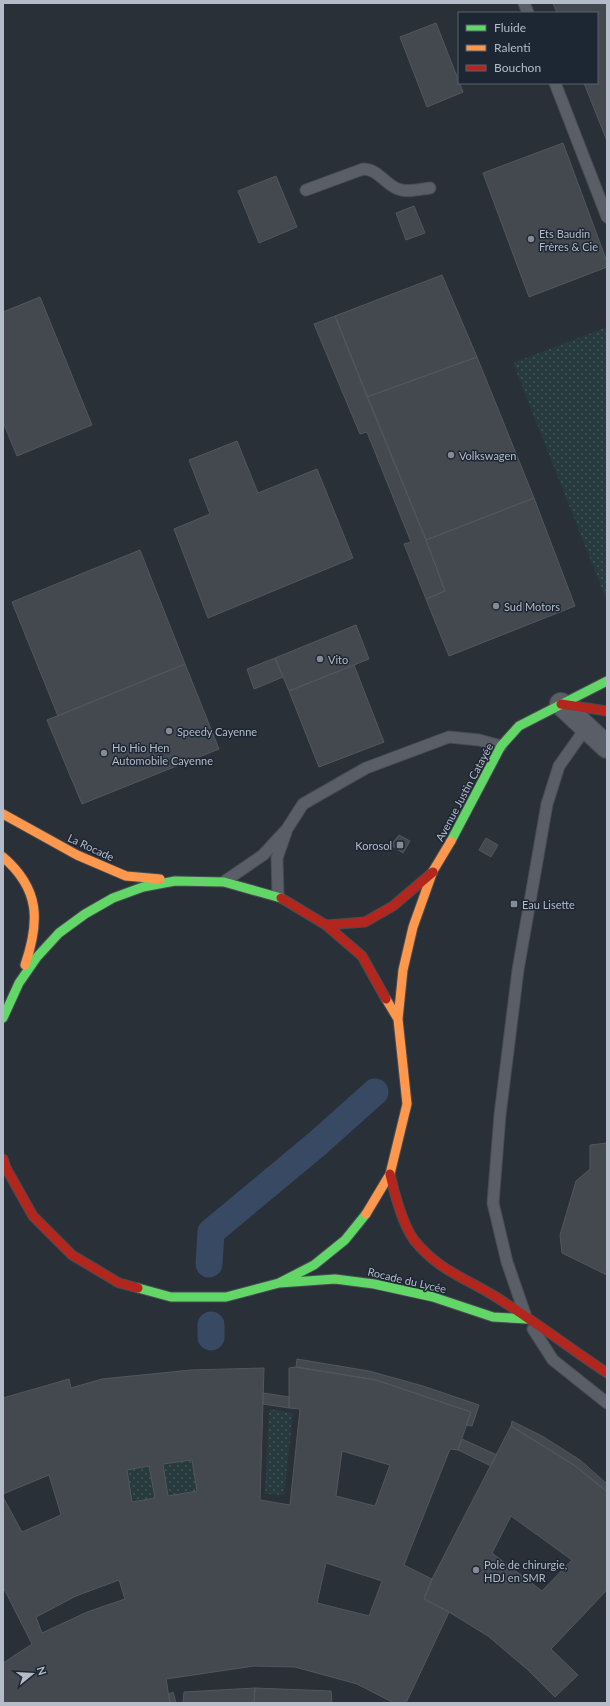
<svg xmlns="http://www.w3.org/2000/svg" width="610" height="1706" viewBox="0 0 610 1706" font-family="Lato,sans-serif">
<defs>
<pattern id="grass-dots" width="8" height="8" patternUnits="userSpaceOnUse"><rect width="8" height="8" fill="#273a3e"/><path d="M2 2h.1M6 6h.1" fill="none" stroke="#445559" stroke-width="1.8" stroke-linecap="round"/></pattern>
</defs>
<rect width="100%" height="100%" fill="#2a3038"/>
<path fill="url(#grass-dots)" d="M607 327V601L513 363Z
M269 1409 293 1413 284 1495 265 1494Z
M192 1460 197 1491 168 1496 163 1464Z
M149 1466 155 1498 132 1502 127 1470Z"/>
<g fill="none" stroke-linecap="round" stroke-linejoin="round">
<path stroke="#384963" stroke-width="27" d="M209 1264 211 1232 318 1143 375 1092
M211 1337V1325"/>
</g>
<path fill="#444950" stroke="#52575f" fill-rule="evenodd" d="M553 3H607V141L584 83H597V13H557Z
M436 23 463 92 427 107 400 37Z
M563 143 607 262V267L529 297 483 173Z
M276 176 297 227 259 243 238 191Z
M414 206 425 233 406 240 396 213Z
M442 275 477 357 367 397 335 316Z
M40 297 92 425 17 456 3 422V312Z
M335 316 426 540 445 591 426 599 404 544 411 542 367 432 360 434 314 324Z
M477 357 534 498 426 540 367 397Z
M237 441 258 493 317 469 353 558 208 618 174 529 210 514 189 460Z
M534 498 575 606 449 656 426 599 445 591 426 540Z
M140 550 185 664 58 716 12 602Z
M356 625 369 659 289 691 275 658Z
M275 658 283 677 254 689 247 669Z
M185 664 219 749 82 804 47 720Z
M354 665 384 742 319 767 289 691Z
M399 835 410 841 403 853 391 845Z
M486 838 498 845 491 857 479 850Z
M607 1143V1275L562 1253 560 1235 576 1181 590 1169V1145Z
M297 1359 369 1371 423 1386 479 1405 472 1426 466 1425 471 1412 376 1380 296 1367Z
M296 1367 376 1380 471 1412 458 1450 450 1449 404 1565 432 1579 424 1599 449 1612 406 1703H394L357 1684 295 1667 254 1666 166 1679 170 1703H3V1663L32 1644 3 1587V1497L22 1532 61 1515 49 1475 3 1494V1398L69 1379 71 1388 102 1379 191 1370 264 1368 260 1500 290 1505 300 1409 289 1408V1368ZM342 1451 390 1465 375 1506 336 1496ZM192 1460 197 1491 168 1496 163 1464ZM149 1466 155 1498 132 1502 127 1470ZM326 1563 382 1581 369 1616 317 1603ZM119 1580 125 1599 87 1612 42 1633 36 1617 76 1596Z
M263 1393 289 1397V1408L263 1404Z
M512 1421 542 1436 580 1460 607 1484V1492L574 1465 511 1426Z
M511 1426 574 1465 607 1491V1590L551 1649 578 1675 555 1697 528 1670 488 1636 449 1612 424 1599 432 1579ZM511 1516 572 1560 542 1591 492 1553Z
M462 1439 497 1455 491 1466 458 1450Z
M255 1688 331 1691 332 1703H254Z
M255 1688 254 1703H183L184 1692Z
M173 1692 176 1703H170L169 1694Z"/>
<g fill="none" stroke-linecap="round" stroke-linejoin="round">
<g stroke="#484c53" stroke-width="13">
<path id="lane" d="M524 3 528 13
M555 83 607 217
M306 190 363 169C378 169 385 184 398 189 408 193 420 189 430 188
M225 881 263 855 287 829 303 804 366 768 449 737 479 740 501 746
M278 896 277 858 286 832
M525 1314 507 1262 493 1203 500 1115 518 970 547 804 559 766 588 725
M533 1329 553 1360 607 1403"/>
</g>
<g stroke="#484c53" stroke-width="24">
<path id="street" d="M561 704 607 747"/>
</g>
<g stroke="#484c53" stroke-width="11">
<path id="fast" d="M451 841 501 746 519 726 607 681
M3 1018 19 983 37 957 59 933 85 914 113 898 143 887 175 881 224 882 281 898
M279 1283 335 1279 374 1284 433 1297 493 1317 527 1319
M138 1288 171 1297H226L279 1283 314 1265 345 1240 366 1214"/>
</g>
<g stroke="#484c53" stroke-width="11">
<path id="slow" d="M3 814 77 855 126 876 160 879
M3 857C40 889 40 921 25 965
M398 1019 403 970 413 927 433 871 451 841
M366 1214 390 1174 407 1104 398 1019 386 999"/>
</g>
<g stroke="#484c53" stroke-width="11">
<path id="jam" d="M561 704 607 711
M281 898 326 925 362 956 386 999
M326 925 365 922 393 906 433 872
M3 1159 6 1168 33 1216 72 1255 119 1283 138 1288
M390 1174C394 1193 403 1225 414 1240 439 1271 464 1277 496 1297 534 1321 570 1348 607 1373"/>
</g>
<use href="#lane" stroke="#5a5e66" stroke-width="11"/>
<use href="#street" stroke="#5a5e66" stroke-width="22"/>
<use href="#fast" stroke="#63d668" stroke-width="9"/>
<use href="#slow" stroke="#ff974d" stroke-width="9"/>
<use href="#jam" stroke="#b3261e" stroke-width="9"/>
</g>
<g fill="#848b96" stroke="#1d2633" stroke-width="1.5">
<circle cx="531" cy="239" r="4"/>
<circle cx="451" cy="455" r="4"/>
<circle cx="496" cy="606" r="4"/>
<circle cx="320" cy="659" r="4"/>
<circle cx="169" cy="731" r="4"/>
<circle cx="104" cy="753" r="4"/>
<rect x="396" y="841" width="8" height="8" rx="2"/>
<rect x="510" y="900" width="8" height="8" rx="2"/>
<circle cx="476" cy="1570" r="4"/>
</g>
<g text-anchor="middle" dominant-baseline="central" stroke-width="3" stroke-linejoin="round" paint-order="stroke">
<g font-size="11" fill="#b4bcc9" stroke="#1d2633" text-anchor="start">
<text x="539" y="233">Ets Baudin<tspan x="539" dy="13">Frères &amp; Cie</tspan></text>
<text x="459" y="455">Volkswagen</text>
<text x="504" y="606">Sud Motors</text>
<text x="328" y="659">Vito</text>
<text x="177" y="731">Speedy Cayenne</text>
<text x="112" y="747">Ho Hio Hen<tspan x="112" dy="13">Automobile Cayenne</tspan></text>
<text x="392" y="845" text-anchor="end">Korosol</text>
<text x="522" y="904">Eau Lisette</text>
<text x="484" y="1564">Pole de chirurgie,<tspan x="484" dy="13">HDJ en SMR</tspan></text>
</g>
<g font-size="11" fill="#b4bcc9" stroke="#1d2633">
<text transform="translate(464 792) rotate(-62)">Avenue Justin Catayée</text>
<text transform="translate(91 847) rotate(25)">La Rocade</text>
<text transform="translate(407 1280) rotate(13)">Rocade du Lycée</text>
</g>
</g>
<rect width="610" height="1706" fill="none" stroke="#b4bcc9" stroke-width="8"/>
<rect x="458" y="12" width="140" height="72" fill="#1d2633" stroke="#59626f"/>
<rect x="466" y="25" width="20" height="6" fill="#63d668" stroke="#59626f"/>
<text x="494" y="32" font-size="12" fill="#b4bcc9">Fluide</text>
<rect x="466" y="45" width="20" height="6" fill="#ff974d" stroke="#59626f"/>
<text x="494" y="52" font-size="12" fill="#b4bcc9">Ralenti</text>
<rect x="466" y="65" width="20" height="6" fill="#b3261e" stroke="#59626f"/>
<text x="494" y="72" font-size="12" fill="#b4bcc9">Bouchon</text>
<g transform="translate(32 1674) rotate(72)" stroke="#1d2633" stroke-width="3" paint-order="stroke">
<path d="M0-3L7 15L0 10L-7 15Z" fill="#b4bcc9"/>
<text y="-6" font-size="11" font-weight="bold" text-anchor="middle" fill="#b4bcc9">N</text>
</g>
</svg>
